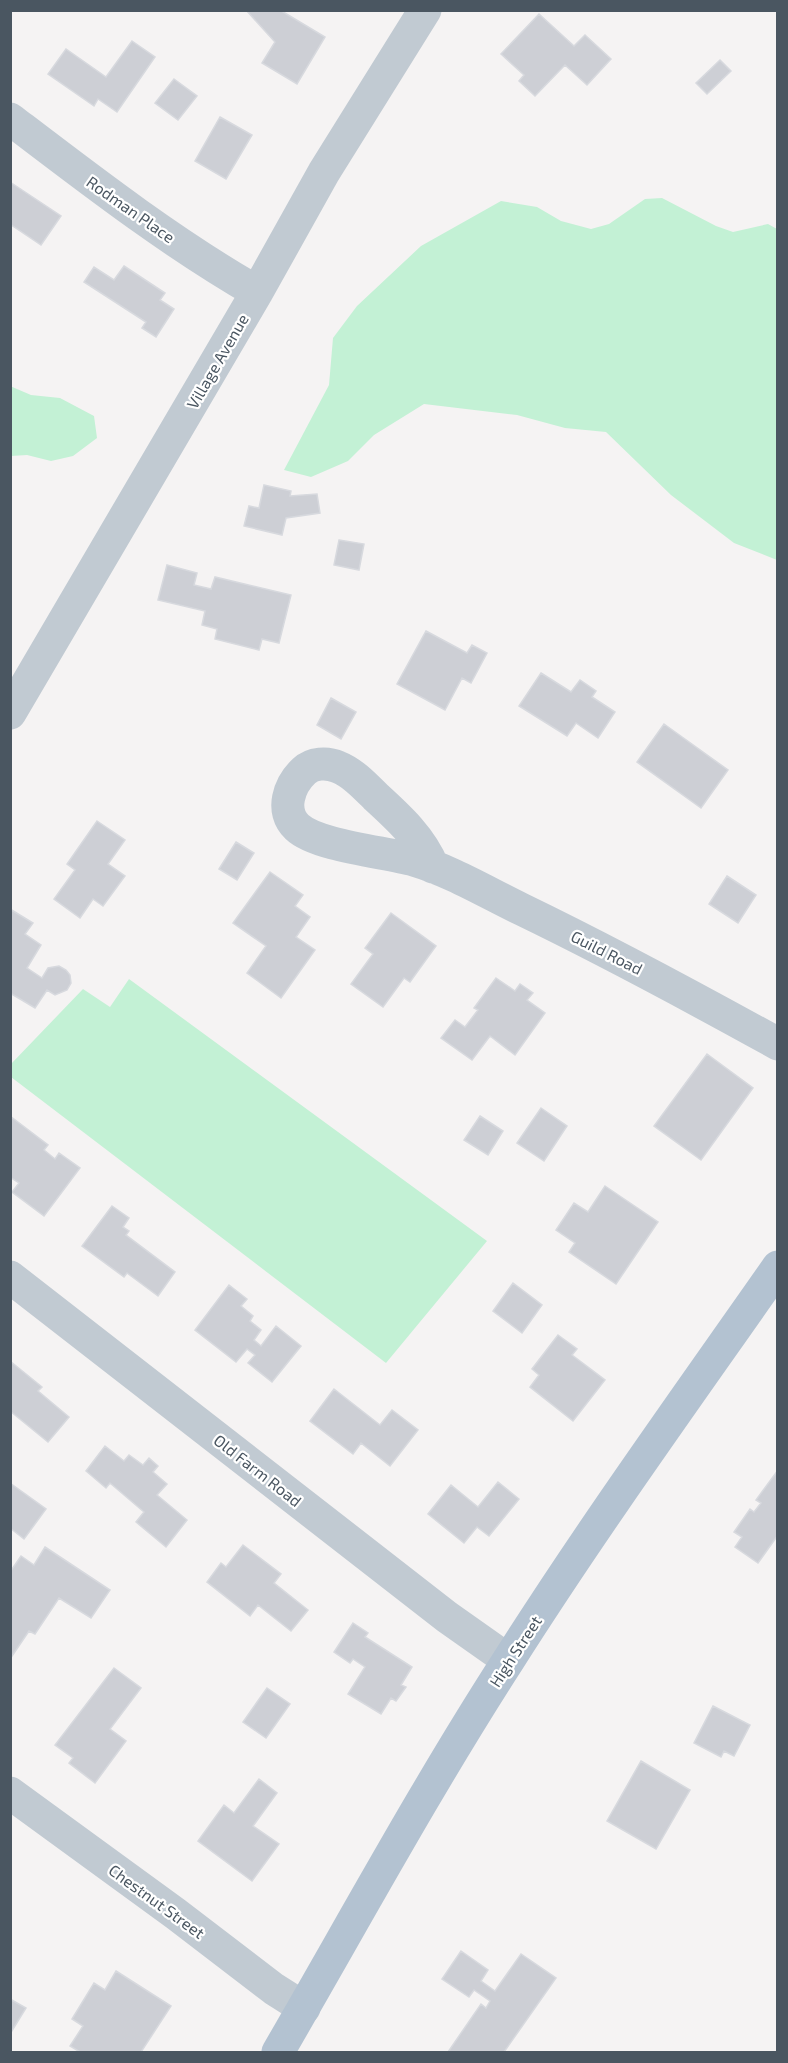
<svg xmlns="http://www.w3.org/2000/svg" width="788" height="2063" viewBox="0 0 788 2063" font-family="'Exo 2',sans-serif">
<rect width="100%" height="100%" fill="#f5f3f3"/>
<path fill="#c3f1d5" d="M662 198 716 226 733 232 768 224 777 229V560L734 543 671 495 606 432 565 428 517 415 424 404 374 435 348 461 311 477 284 470 329 385 333 338 357 306 421 246 501 201 537 207 561 221 591 229 609 224 645 199Z
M10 386 31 395 60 398 94 416 97 438 73 456 51 461 27 455 11 456Z
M129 979 487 1241 386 1363 11 1077V1064L83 989 110 1007Z"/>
<path fill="#cdcfd5" stroke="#d7d9de" stroke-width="1.5" d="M246 10H280L325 37 297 84 262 63 275 42Z
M539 14 574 46 585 35 611 59 587 85 565 65 535 96 519 81 524 75 501 54Z
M132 41 155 57 117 112 98 99 94 106 48 74 66 49 106 77Z
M720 60 731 71 707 94 696 83Z
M174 79 197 96 178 120 155 103Z
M220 117 252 135 226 179 195 161Z
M10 182 61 216 41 245 10 224Z
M124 266 165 293 160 300 174 309 156 337 142 328 146 322 84 282 94 267 114 280Z
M264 485 291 491 290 496 317 494 320 513 286 518 282 535 244 526 249 506 259 508Z
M339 540 364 544 359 570 334 565Z
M167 565 197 573 194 585 211 589 215 577 291 595 279 643 262 639 259 650 215 639 217 629 202 625 205 611 158 600Z
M426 631 467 653 472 645 487 653 471 683 462 678 445 710 397 684Z
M541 673 571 692 580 680 596 691 592 697 615 712 598 738 576 723 567 736 519 706Z
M331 698 356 712 341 739 317 725Z
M664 724 728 770 701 808 637 762Z
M97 821 125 840 108 864 125 876 103 906 93 899 80 918 54 899 75 870 67 864Z
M236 842 254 853 237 880 219 869Z
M270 872 303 895 295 906 310 917 296 937 315 950 281 998 247 973 266 946 233 923Z
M727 876 756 895 738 923 709 904Z
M10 909 33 923 25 934 41 945 27 968 42 978 48 968 59 966 66 970 70 975 71 983 67 990 55 995 47 990 35 1008 10 993Z
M391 913 436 946 410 982 404 978 383 1007 351 984 373 954 365 948Z
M496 978 515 991 520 984 533 993 527 1000 545 1013 515 1055 490 1036 472 1060 441 1038 455 1020 465 1027 478 1010 474 1008Z
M707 1054 753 1088 701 1160 654 1126Z
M541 1108 567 1126 544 1161 517 1143Z
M10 1116 48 1145 44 1150 55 1159 59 1153 80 1168 44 1216 12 1192 19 1183 10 1177Z
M480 1116 503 1131 488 1155 464 1140Z
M605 1186 658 1222 616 1284 569 1252 575 1243 556 1230 574 1203 588 1212Z
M112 1206 129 1218 123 1227 129 1231 126 1235 175 1272 158 1296 127 1273 124 1277 82 1246Z
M513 1283 542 1305 522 1333 493 1311Z
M229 1285 247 1299 241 1306 253 1316 250 1321 261 1330 254 1340 261 1346 276 1326 301 1346 272 1382 248 1363 255 1355 247 1349 236 1362 195 1330Z
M558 1335 577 1349 572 1355 605 1380 573 1421 530 1387 539 1375 532 1369Z
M10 1361 42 1387 38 1391 69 1417 48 1442 10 1411Z
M334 1389 380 1425 392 1410 418 1430 390 1466 361 1443 353 1454 310 1421Z
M105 1446 124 1461 129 1455 143 1465 149 1458 158 1466 153 1472 167 1484 157 1495 187 1520 166 1547 136 1522 144 1512 110 1483 106 1488 86 1471Z
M778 1470V1535L758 1563 735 1547 742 1537 734 1532 750 1509 754 1512 761 1503 756 1500Z
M498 1482 519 1499 489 1536 477 1527 464 1543 428 1514 451 1485 478 1507Z
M10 1483 46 1509 24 1539 10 1528Z
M243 1545 281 1574 274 1583 308 1610 291 1631 258 1605 250 1616 207 1582 221 1563 226 1567Z
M45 1547 110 1590 91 1618 59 1598 35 1634 29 1631 10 1659V1572L21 1556 34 1565Z
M353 1623 368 1633 365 1637 412 1667 401 1685 406 1687 396 1701 391 1698 381 1714 348 1694 365 1667 353 1659 350 1663 334 1652Z
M114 1668 141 1688 110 1729 126 1741 95 1783 69 1763 73 1758 55 1745Z
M267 1688 290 1704 266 1738 243 1722Z
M713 1706 750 1725 734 1756 724 1751 721 1757 694 1743Z
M641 1761 690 1790 656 1849 607 1821Z
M259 1779 277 1793 253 1826 279 1844 252 1881 198 1841 224 1805 234 1813Z
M461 1951 488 1970 481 1981 495 1991 521 1954 556 1978 504 2052H448L481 2004 486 2008 490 2001 474 1990 469 1997 442 1979Z
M116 1971 171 2006 141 2052H80L70 2046 83 2026 72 2019 94 1983 105 1990Z
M10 1999 26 2008 10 2034Z"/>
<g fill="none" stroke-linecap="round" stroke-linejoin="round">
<path stroke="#c1cad2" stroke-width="33" d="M10 119C90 180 170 242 257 292
M10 713 257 292 324 172 425 10
M433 867C421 838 399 818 376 797 365 786 353 773 338 767 327 762 312 763 304 771 289 785 280 811 297 827 317 846 385 852 414 860 451 871 486 892 521 909 608 951 693 997 778 1044
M10 1277 447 1617 508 1660
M10 1793 176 1914 274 1989 304 2008"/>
<path stroke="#b3c2d1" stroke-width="33" d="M278 2052C354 1921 426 1788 508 1661 593 1527 687 1397 778 1267"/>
</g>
<g text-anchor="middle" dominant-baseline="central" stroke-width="4.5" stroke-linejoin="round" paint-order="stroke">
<g font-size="16" fill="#4a5661" stroke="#fff">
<text transform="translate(131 209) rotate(35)">Rodman Place</text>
<text transform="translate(217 361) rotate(-60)">Village Avenue</text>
<text transform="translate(607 952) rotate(27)">Guild Road</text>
<text transform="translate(258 1470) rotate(38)">Old Farm Road</text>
<text transform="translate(515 1651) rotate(-57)">High Street</text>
<text transform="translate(157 1901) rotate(36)">Chestnut Street</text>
</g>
</g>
<rect width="788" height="2063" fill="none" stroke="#4a5661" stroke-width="24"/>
</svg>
